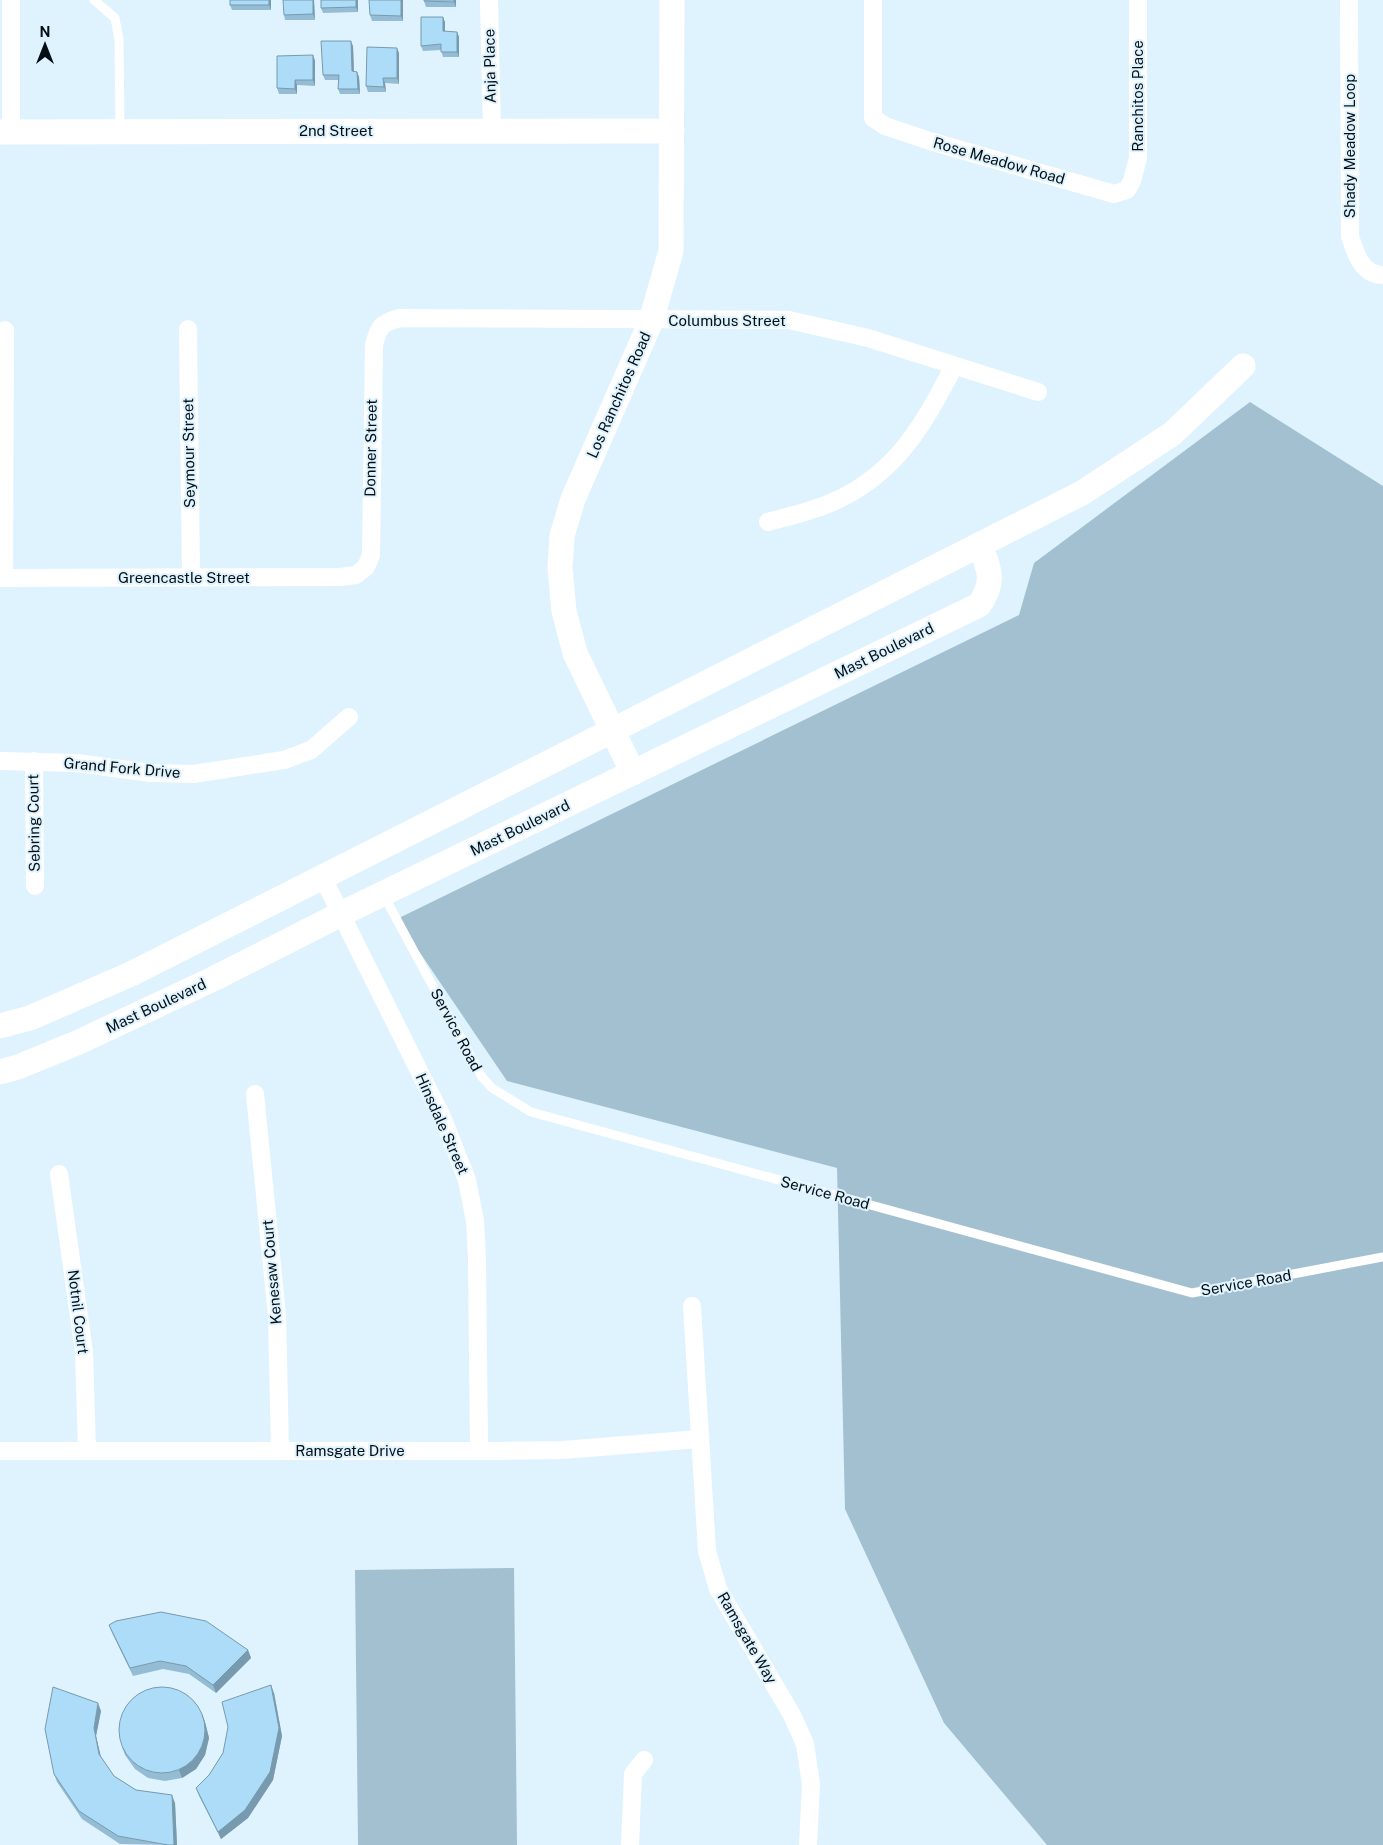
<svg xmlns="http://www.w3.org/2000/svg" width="1383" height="1845" font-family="'Public Sans',sans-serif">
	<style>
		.green { fill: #a3c0d1 }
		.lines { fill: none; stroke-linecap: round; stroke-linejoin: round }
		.lane { stroke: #fff; stroke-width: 9 }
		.street { stroke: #fff; stroke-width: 18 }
		.secondary { stroke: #fff; stroke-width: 25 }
		.wall { fill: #94bdd5 }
		.shaded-wall { fill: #789aae }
		.building { fill: #acdcf8; stroke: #789aae }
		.labels { text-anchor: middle; stroke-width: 4; stroke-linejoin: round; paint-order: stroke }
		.street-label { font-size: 15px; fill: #040f15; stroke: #dff3fe }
	</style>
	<rect width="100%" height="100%" fill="#dff3fe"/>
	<!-- green -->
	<g class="green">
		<polygon points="1250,402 1383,486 1383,1845 1047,1845 944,1723 845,1509 837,1168 507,1081 397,919 1019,615 1034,563"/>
		<polygon points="514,1568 517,1845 358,1845 355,1570"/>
	</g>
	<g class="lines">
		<!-- lane -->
		<g class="lane">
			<polyline points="94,0 115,18 119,40 120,130"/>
			<polyline points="384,896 482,1077 492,1088 531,1112 1192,1293 1383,1257"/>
		</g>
		<!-- street -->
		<g class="street">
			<polyline points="11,0 11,132"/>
			<polyline points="489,0 492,131"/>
			<polyline points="873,0 873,118 885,126 930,141 1114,194 1127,190 1132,181 1138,158 1138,0"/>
			<path d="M1349,0L1350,236C1355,253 1362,275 1383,275"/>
			<polyline points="188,329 191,578"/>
			<path d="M768,522C790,516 814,511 835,501C897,473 924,424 954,366"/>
			<path d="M0,578L340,577L356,575L366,567L371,555L374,345C379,326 381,323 400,318L789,320L868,338L1038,392"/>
			<polyline points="4,578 5,330"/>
			<polyline points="0,761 77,763 151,773 193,774 284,760 311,750 349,717"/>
			<polyline points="34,761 35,886"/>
			<polyline points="323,878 443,1119 467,1180 475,1221 477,1259 479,1451"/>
			<polyline points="255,1094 277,1316 280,1450"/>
			<polyline points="59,1174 84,1352 87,1451"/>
			<polyline points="692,1306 707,1551 718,1589 792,1715 805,1744 811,1784 808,1845"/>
			<polyline points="0,1451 496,1451 563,1450 699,1439"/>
			<polyline points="630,1845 633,1774 644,1760"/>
		</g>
		<!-- secondary -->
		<g class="secondary">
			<polyline points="0,132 672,131"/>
			<polyline points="633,773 575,653 564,611 560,568 562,536 573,499 651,321 671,251 672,0"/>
			<polyline points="0,1026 30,1018 131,974 1082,493 1172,434 1243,366"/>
			<path d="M0,1072L18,1067L79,1042L213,979L341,914L979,605C995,583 990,570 980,546"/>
		</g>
	</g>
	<!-- wall -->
	<g class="wall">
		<polygon points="271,0 271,10 232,10 230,5"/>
		<polygon points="314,0 315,20 285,20 284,15"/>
		<polygon points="358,0 358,12 323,13 321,8"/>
		<polygon points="403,0 403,21 372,21 370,15"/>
		<polygon points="456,0 456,7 426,7 424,1"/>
		<polygon points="445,22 445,32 457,32 459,37 459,57 443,57 441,50 423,51 421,46"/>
		<polygon points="353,46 354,71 357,72 359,77 360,94 340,94 338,89 339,80 325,80 323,75"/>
		<polygon points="399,53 399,84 385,83 386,92 368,92 366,86"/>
		<polygon points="313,55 315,61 315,86 297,85 297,94 279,94 277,88"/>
		<polygon points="109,1625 248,1650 251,1658 216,1693 189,1674 163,1669 133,1676 112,1633"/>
		<polygon points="274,1693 282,1736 273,1780 248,1818 221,1839 199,1796 196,1788 209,1775 223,1753"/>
		<polygon points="101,1711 96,1736 101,1757 114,1776 136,1790 175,1803 177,1845 120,1844 82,1819 57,1782 54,1774"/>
		<polygon points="202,1714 205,1722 209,1738 205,1755 196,1769 182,1778 165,1781 148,1778 135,1769 125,1755 122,1747"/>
	</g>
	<!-- shaded-wall -->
	<g class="shaded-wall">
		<polygon points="269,0 271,0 271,10 269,5"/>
		<polygon points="313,0 314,0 315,20 313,14"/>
		<polygon points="356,0 358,0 358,12 356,7"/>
		<polygon points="401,0 403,0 403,21 401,16"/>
		<polygon points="454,0 456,0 456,7 454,2"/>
		<polygon points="443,17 445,22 445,37 443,31"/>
		<polygon points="457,32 459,37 459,57 457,52"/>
		<polygon points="351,41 353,46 354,76 352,71"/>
		<polygon points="397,48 399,53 399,84 397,78"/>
		<polygon points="313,55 315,61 315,86 313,80"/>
		<polygon points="357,72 359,77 360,94 358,89"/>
		<polygon points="383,78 385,83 386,92 384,87"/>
		<polygon points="295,80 297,85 297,94 295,89"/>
		<polygon points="248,1650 251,1658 216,1693 213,1685"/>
		<polygon points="271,1685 274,1693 282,1736 273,1780 248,1818 221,1839 218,1832"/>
		<polygon points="98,1703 101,1711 96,1736 102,1762 99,1754 94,1728"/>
		<polygon points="202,1714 205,1722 209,1738 205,1755 196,1769 182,1778 179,1770"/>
		<polygon points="172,1795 175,1803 177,1845 174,1845"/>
	</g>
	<!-- building -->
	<g class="building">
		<rect x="230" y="0" width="39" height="5"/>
		<polygon points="283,0 313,0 313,14 284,15"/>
		<polygon points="321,0 356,0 356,7 321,8"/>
		<polygon points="369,0 401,0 401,16 370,15"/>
		<polygon points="424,0 454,0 454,2 424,1"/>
		<polygon points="421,17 443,17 443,31 457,32 457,52 441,52 441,44 421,46"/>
		<polygon points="321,41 351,41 352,71 357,72 358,89 338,89 339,75 323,75"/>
		<polygon points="367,47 397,48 397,78 383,78 384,87 366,86"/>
		<polygon points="313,55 313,80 295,80 295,89 277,88 277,56"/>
		<polygon points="161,1612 206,1621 248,1650 213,1685 186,1666 160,1661 130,1668 109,1625 116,1621"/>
		<polygon points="271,1685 279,1728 270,1772 245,1810 218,1832 196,1788 209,1775 223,1753 228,1727 222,1702"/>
		<polygon points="53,1687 98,1703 94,1728 99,1754 114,1776 136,1790 172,1795 174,1845 168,1845 118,1836 79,1811 54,1774 45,1729"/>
		<circle cx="162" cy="1730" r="43"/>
	</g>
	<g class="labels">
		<!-- street labels -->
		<g class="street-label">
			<text transform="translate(490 66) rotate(-91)" y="5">Anja Place</text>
			<text transform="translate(1138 96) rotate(-90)" y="5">Ranchitos Place</text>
			<text x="336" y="136">2nd Street</text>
			<text transform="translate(1350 146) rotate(-90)" y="5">Shady Meadow Loop</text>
			<text transform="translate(999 161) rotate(16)" y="5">Rose Meadow Road</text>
			<text x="727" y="326">Columbus Street</text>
			<text transform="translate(619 395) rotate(-66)" y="5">Los Ranchitos Road</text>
			<text transform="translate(371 448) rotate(-89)" y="5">Donner Street</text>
			<text transform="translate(189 453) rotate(-91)" y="5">Seymour Street</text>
			<text x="184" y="583">Greencastle Street</text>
			<text transform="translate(884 651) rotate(-26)" y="5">Mast Boulevard</text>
			<text transform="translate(122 768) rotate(5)" y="5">Grand Fork Drive</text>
			<text transform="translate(34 823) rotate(-91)" y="5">Sebring Court</text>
			<text transform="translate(520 828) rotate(-26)" y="5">Mast Boulevard</text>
			<text transform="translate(156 1006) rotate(-25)" y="5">Mast Boulevard</text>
			<text transform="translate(456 1030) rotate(62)" y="5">Service Road</text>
			<text transform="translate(442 1124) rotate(66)" y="5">Hinsdale Street</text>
			<text transform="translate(825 1193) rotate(15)" y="5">Service Road</text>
			<text transform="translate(272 1272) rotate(-95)" y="5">Kenesaw Court</text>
			<text transform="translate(1246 1283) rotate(-10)" y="5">Service Road</text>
			<text transform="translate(78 1312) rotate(83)" y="5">Notnil Court</text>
			<text x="350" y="1456">Ramsgate Drive</text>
			<text transform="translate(747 1638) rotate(60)" y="5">Ramsgate Way</text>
		</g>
	</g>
	<!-- north arrow -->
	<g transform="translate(45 45)" stroke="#dff3fe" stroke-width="4" paint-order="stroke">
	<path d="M0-4L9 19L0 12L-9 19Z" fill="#040f15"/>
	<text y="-8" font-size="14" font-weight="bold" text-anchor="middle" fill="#040f15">N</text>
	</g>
</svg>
